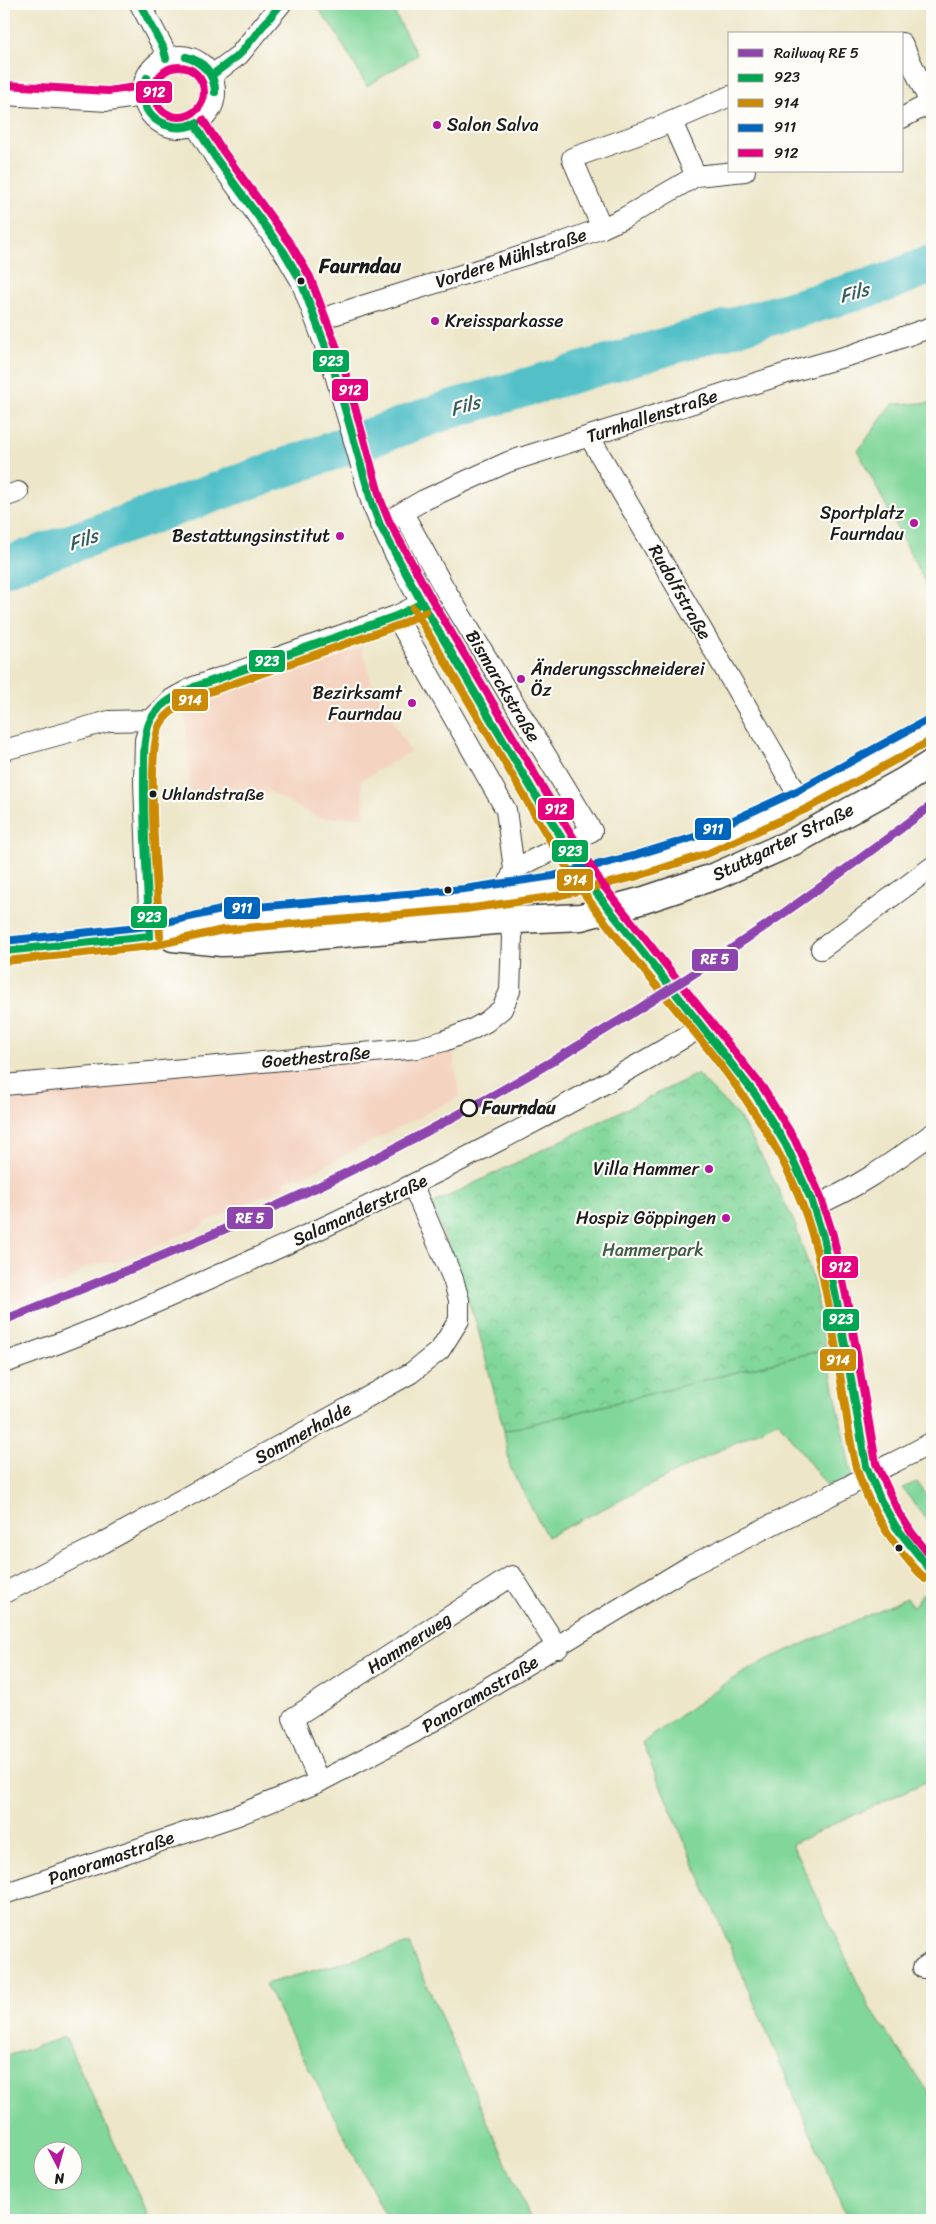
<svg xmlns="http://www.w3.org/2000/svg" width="936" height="2224" font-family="Sriracha,sans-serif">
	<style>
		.built { fill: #f4d3c0 }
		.grass { fill: #81d79a; stroke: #4e7a5b; fill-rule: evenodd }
		.park { fill: url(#park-crowns); stroke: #4e7a5b }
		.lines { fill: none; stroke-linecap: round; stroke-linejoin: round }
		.river { stroke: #52c0c8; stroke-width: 39 }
		.minor-casing { stroke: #3b3a36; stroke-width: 22 }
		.major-casing { stroke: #3b3a36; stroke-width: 29 }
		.minor { stroke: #fff; stroke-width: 20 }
		.major { stroke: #fff; stroke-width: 26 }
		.minor-bridge-casing { stroke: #3b3a36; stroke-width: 22; stroke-linecap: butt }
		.minor-bridge { stroke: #fff; stroke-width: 20 }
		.bus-1-casing { stroke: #fdfcf7; stroke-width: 11 }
		.bus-2-casing { stroke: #fdfcf7; stroke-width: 11 }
		.bus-3-casing { stroke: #fdfcf7; stroke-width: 11 }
		.bus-4-casing { stroke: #fdfcf7; stroke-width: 11 }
		.bus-1 { stroke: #00a651; stroke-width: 8 }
		.bus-2 { stroke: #cb8a06; stroke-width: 8 }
		.bus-3 { stroke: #0065bd; stroke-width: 8 }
		.bus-4 { stroke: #e5007d; stroke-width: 8 }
		.rail-1-casing { stroke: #fdfcf7; stroke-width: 12 }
		.rail-1 { stroke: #8e44ad; stroke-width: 9 }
		.poi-dot { fill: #b5179e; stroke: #fdfcf7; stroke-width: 2 }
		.bus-dot { fill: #1c1c1c; stroke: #fdfcf7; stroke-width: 2 }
		.stop-dot { fill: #fdfcf7; stroke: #1c1c1c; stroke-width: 2.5 }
		.labels { text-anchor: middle; stroke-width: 4.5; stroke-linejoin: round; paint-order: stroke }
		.bus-label { font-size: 17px; fill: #1c1c1c; stroke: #fdfcf7; text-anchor: start }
		.poi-label { font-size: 18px; fill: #1c1c1c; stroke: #fdfcf7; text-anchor: end }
		.street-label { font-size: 18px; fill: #1c1c1c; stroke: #fdfcf7 }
		.stop-label { font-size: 18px; font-weight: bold; fill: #1c1c1c; stroke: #fdfcf7; text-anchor: start }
		.park-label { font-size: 18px; fill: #3f5d48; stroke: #fdfcf7 }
		.water-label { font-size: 19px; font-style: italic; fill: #325e61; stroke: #fdfcf7 }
		.quarter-label { font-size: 20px; font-weight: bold; fill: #1c1c1c; stroke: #fdfcf7 }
		.line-badge { stroke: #fdfcf7; stroke-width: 2 }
		.badge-label { font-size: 14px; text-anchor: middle; font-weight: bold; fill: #fff }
	</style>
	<defs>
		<pattern id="park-crowns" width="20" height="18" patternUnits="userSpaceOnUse" patternTransform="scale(1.25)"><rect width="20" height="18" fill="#81d79a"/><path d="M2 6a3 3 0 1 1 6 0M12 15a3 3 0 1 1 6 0" fill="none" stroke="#6fb884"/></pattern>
	</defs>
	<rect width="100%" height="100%" fill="#fdfcf7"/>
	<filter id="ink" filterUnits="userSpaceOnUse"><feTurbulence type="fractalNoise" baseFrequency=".02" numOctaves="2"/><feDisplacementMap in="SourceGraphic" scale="10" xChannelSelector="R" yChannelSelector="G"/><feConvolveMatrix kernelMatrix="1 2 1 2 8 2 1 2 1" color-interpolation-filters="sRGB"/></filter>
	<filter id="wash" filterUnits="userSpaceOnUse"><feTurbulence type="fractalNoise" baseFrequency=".0096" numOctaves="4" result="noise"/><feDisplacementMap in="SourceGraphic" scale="20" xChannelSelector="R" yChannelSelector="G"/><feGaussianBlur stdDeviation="1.12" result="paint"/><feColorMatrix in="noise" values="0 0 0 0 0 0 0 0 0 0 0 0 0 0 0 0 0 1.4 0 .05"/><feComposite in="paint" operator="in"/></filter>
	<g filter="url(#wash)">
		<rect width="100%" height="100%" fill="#ede6c9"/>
		<!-- built -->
		<g class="built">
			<polygon points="362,647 372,684 410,752 361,780 365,817 319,818 270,792 190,798 185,707"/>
			<polygon points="452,1047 460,1096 300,1178 299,1175 283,1182 285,1186 208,1221 200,1227 116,1263 99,1263 83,1269 69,1281 4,1307 4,1091"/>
		</g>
		<!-- grass -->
		<g class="grass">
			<polygon points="314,4 390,4 417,55 367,86 333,28"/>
			<polygon points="932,403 932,596 858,451 892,404"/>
			<polygon points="826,1349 852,1477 827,1486 778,1421 547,1537 510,1467 504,1431"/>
			<polygon points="917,1482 932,1502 932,1526 902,1488"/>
			<polygon points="923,1593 932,1604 932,1734 930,1740 932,1779 792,1844 869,2007 932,2098 932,2220 848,2220 642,1743 724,1684 768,1659 907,1598 913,1607"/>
			<polygon points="409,1944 531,2220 388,2220 265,1984"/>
			<path d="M65,2037L150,2220H4V2057ZM42,2152H72V2182H42Z"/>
		</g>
		<!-- park -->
		<polygon class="park" points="697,1074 740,1118 768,1168 795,1224 815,1286 826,1349 504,1431 477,1325 432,1204"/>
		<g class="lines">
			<!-- river -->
			<polyline class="river" points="4,567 445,411 885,283 932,264"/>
		</g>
	</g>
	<g filter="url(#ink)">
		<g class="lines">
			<!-- minor casing -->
			<g class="minor-casing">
				<g id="minor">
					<polyline points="140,4 163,47 166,58"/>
					<polyline points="902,43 930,103"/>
					<circle cx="179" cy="92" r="36"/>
					<polyline points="212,75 239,55 281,4"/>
					<polyline points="4,95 108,101 143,96"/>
					<polyline points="902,118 932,102"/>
					<polyline points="672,122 696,176"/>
					<path d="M195,125L215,157L284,252L301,281L333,367L372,504C398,568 436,628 471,688"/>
					<polyline points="602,228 572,158 654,129 730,96"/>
					<polyline points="317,320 548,248 602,228 624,218 696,176 745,171"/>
					<polyline points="589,436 801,800"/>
					<polyline points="4,497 18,492"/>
					<polyline points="403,513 443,586 592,831 514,869"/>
					<polyline points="380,525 424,500 508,462 784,374 854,354 932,327"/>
					<polyline points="4,750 109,721 151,720 172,699 194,687 396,616 422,603"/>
					<polyline points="625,929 755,1094 774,1124 797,1166 814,1206 823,1236 840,1316 868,1473 901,1536 932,1572"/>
					<polyline points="150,936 144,783 145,740 151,720"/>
					<polyline points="821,949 932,867"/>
					<polyline points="4,1085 418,1048 444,1041 471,1030 486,1022 502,1009 510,991 512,937 505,893 514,869 506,810 396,616"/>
					<path d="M814,1206C858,1188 894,1161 932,1134"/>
					<path d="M4,1363C78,1338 149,1306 220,1274C385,1202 547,1120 702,1027"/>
					<polyline points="4,1593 103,1543 411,1373 440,1350 459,1320 459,1300 453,1279 413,1186"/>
					<polyline points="319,1782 293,1718 512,1576 558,1648"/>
					<path d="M4,1894L238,1815L319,1782L413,1733L690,1566L849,1486C876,1469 905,1459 932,1442"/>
					<polyline points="923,1968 932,1962"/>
				</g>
			</g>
			<!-- major casing -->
			<g class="major-casing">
				<g id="major">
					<polyline points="173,938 222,943 246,942 495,921 581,917 644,900 716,876 795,841 904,781 932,763"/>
					<polyline points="4,951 150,936 222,920 339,911 465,899 555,886 636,866 705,844 801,800 932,729"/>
				</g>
			</g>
			<!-- minor -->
			<use href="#minor" class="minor"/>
			<!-- major -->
			<use href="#major" class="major"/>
			<!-- minor-bridge casing -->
			<g class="minor-bridge-casing">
				<polyline id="minor-bridge" points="471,688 594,890 625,929"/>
			</g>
			<!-- minor-bridge -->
			<use href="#minor-bridge" class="minor-bridge"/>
			<!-- bus-1 casing -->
			<g class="bus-1-casing">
				<g id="bus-1">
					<polyline points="140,4 163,47 166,58"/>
					<path d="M186,57C203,61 215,73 215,92"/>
					<path d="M186,57C201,62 215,74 215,92"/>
					<polyline points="212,75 239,55 281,4"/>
					<path d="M147,78C146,83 144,89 144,94C144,121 174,133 196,123"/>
					<path d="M147,78C144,86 142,94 144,102C149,124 177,134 196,123"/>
					<polyline points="195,125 215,157 284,252 301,281 333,367 372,504 380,525 422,603 540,803 594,890 755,1094 786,1145 811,1199 823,1237 840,1316 866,1466 881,1501 896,1527 932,1572"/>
					<path d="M4,951L150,936C147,882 143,829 144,775C144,757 143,735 151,719C160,703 179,694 194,687L396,616L422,603"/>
				</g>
			</g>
			<!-- bus-2 casing -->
			<g class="bus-2-casing">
				<g id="bus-2">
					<path d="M413,608C448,666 482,724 516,782C538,820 560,860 586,896C661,1002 765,1093 807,1218C826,1276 834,1339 844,1399C848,1423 850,1447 857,1470C870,1511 895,1548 925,1579"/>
					<path d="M160,936C158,896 144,750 161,723C169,710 185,703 198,696L399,625L426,612"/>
					<polyline points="5,961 151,946 223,930 466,909 557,896 638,876 709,853 806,809 932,740"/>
				</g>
			</g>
			<!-- bus-3 casing -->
			<g class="bus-3-casing">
				<polyline id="bus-3" points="4,941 148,926 221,910 464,889 553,876 633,856 701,835 797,791 927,720"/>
			</g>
			<!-- bus-4 casing -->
			<g class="bus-4-casing">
				<g id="bus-4">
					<circle cx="179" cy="92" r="25"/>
					<polyline points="5,85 108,91 142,86"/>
					<polyline points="203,120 223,151 292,246 310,277 343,364 381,501 389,521 431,598 549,798 602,884 763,1088 795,1140 820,1195 833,1235 850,1314 876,1463 897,1509 912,1533 932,1558"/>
				</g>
			</g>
			<!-- bus-1 -->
			<use href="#bus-1" class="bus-1"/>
			<!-- bus-2 -->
			<use href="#bus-2" class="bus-2"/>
			<!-- bus-3 -->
			<use href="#bus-3" class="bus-3"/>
			<!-- bus-4 -->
			<use href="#bus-4" class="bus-4"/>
			<!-- rail-1 casing -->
			<g class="rail-1-casing">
				<path id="rail-1" d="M4,1320C115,1276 226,1231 334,1179C546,1075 745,948 932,805"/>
			</g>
			<!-- rail-1 -->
			<use href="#rail-1" class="rail-1"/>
		</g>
	</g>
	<!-- markers -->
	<g class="poi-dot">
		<circle cx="437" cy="125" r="5"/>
		<circle cx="435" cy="321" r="5"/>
		<circle cx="914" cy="523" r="5"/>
		<circle cx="340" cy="536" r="5"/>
		<circle cx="521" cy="679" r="5"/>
		<circle cx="412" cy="703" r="5"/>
		<circle cx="709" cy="1169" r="5"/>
		<circle cx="726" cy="1218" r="5"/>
	</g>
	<g class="bus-dot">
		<circle cx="301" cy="281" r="4.5"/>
		<circle cx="153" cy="794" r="4.5"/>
		<circle cx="448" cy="890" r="4.5"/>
		<circle cx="899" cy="1548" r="4.5"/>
	</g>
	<circle class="stop-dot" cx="469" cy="1108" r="8"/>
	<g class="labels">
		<!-- bus labels -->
		<g class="bus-label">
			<text x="162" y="800">Uhlandstraße</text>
		</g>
		<!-- poi labels -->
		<g class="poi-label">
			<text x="447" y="131" text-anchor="start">Salon Salva</text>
			<text x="445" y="327" text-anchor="start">Kreissparkasse</text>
			<text x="904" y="519">Sportplatz<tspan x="904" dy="21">Faurndau</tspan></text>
			<text x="330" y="542">Bestattungsinstitut</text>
			<text x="531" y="675" text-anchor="start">Änderungsschneiderei<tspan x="531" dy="21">Öz</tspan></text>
			<text x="402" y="699">Bezirksamt<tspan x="402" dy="21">Faurndau</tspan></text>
			<text x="699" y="1175">Villa Hammer</text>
			<text x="716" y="1224">Hospiz Göppingen</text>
		</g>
		<!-- street labels -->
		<g class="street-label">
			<text transform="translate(511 258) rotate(-18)" y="6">Vordere Mühlstraße</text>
			<text transform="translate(652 416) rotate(-18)" y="6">Turnhallenstraße</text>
			<text transform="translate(680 592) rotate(60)" y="6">Rudolfstraße</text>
			<text transform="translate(503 686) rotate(59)" y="6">Bismarckstraße</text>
			<text transform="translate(783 842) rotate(-26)" y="6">Stuttgarter Straße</text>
			<text transform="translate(316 1057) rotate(-5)" y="6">Goethestraße</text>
			<text transform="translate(360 1210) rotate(-25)" y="6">Salamanderstraße</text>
			<text transform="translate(303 1433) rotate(-29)" y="6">Sommerhalde</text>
			<text transform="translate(409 1643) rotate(-33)" y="6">Hammerweg</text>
			<text transform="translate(480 1694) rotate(-31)" y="6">Panoramastraße</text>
			<text transform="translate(111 1858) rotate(-19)" y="6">Panoramastraße</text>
		</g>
		<!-- stop labels -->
		<g class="stop-label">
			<text x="482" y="1114">Faurndau</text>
		</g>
		<!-- park labels -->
		<g class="park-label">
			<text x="653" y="1256">Hammerpark</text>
		</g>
		<!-- water labels -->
		<g class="water-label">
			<text transform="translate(854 292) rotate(-16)" y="7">Fils</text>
			<text transform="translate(465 405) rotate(-17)" y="7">Fils</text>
			<text transform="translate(83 539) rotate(-19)" y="7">Fils</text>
		</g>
		<!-- quarter labels -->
		<g class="quarter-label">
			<text x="360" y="273">Faurndau</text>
		</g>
	</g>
	<g class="line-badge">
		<rect x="135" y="80" width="38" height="24" rx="5" fill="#e5007d"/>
		<rect x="312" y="349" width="38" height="24" rx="5" fill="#00a651"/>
		<rect x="331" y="378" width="38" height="24" rx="5" fill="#e5007d"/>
		<rect x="248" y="649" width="38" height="24" rx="5" fill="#00a651"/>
		<rect x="171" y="688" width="38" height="24" rx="5" fill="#cb8a06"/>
		<rect x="537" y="797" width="38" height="24" rx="5" fill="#e5007d"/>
		<rect x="694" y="817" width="38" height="24" rx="5" fill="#0065bd"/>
		<rect x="551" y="839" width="38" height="24" rx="5" fill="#00a651"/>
		<rect x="556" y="868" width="38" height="24" rx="5" fill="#cb8a06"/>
		<rect x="223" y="896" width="38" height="24" rx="5" fill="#0065bd"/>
		<rect x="130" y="905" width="38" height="24" rx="5" fill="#00a651"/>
		<rect x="691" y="948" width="48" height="24" rx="5" fill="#8e44ad"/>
		<rect x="226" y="1206" width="48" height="24" rx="5" fill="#8e44ad"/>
		<rect x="821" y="1255" width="38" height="24" rx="5" fill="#e5007d"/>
		<rect x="822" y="1308" width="38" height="24" rx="5" fill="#00a651"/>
		<rect x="819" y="1348" width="38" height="24" rx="5" fill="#cb8a06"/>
	</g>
	<g class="badge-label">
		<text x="154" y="97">912</text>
		<text x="331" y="366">923</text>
		<text x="350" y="395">912</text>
		<text x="267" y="666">923</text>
		<text x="190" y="705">914</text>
		<text x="556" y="814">912</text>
		<text x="713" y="834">911</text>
		<text x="570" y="856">923</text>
		<text x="575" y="885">914</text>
		<text x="242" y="913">911</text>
		<text x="149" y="922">923</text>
		<text x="715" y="964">RE 5</text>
		<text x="250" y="1223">RE 5</text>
		<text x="840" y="1272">912</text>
		<text x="841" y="1324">923</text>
		<text x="838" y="1365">914</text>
	</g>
	<!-- margin -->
	<rect width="936" height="2224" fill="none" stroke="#fdfcf7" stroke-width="20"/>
	<!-- legend -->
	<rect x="728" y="32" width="175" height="140" fill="#fdfcf7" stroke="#a3a29f"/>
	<rect x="738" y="49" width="25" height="8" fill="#8e44ad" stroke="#a3a29f"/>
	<text x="774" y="58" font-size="15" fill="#1c1c1c">Railway RE 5</text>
	<rect x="738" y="74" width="25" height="8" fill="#00a651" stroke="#a3a29f"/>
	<text x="774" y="82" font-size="15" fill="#1c1c1c">923</text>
	<rect x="738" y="99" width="25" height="8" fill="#cb8a06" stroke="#a3a29f"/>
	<text x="774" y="108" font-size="15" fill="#1c1c1c">914</text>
	<rect x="738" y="124" width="25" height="8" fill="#0065bd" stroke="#a3a29f"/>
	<text x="774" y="132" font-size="15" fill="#1c1c1c">911</text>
	<rect x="738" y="149" width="25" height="8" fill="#e5007d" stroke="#a3a29f"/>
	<text x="774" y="158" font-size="15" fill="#1c1c1c">912</text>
	<!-- north arrow -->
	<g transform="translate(58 2166) rotate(174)"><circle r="24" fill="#fdfcf7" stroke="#a3a29f"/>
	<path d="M0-4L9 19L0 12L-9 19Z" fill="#b5179e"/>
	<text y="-8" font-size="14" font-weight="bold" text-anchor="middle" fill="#1c1c1c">N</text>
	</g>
</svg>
